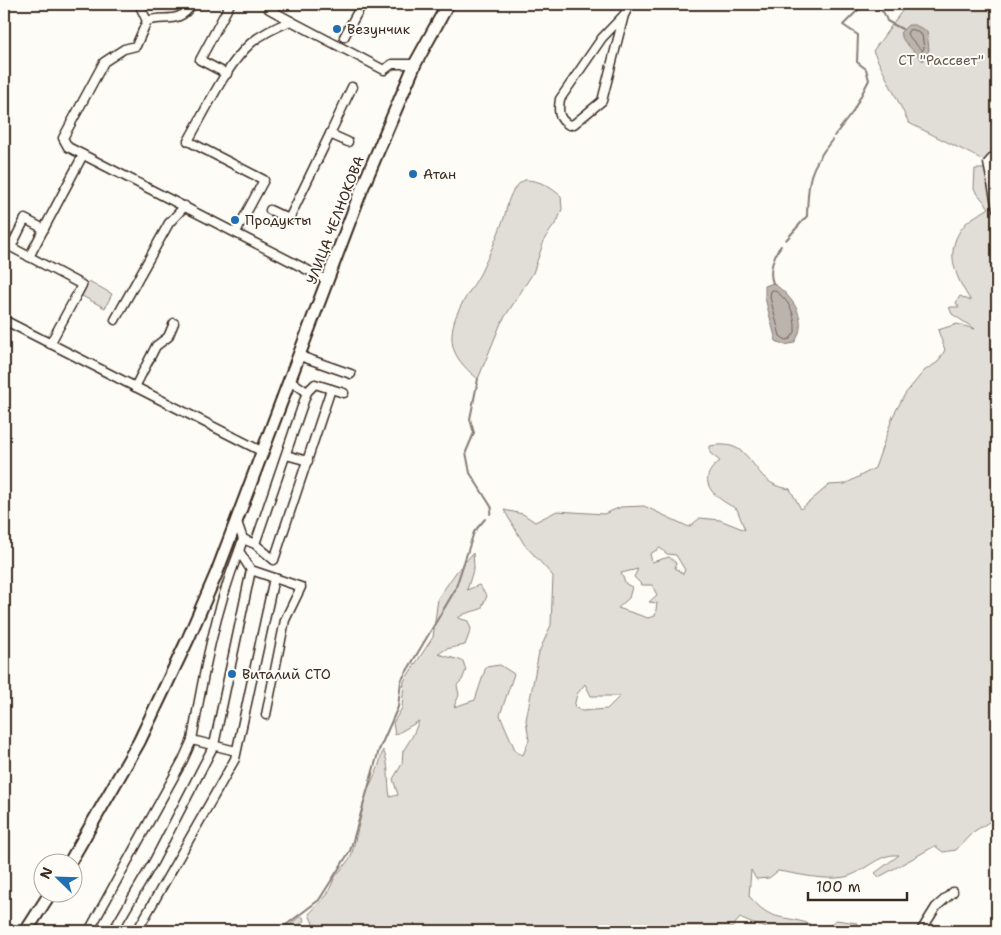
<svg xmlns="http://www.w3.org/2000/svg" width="1001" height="935" font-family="'Shantell Sans',sans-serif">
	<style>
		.green { fill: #e1ded7; stroke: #8e847a; fill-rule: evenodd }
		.water { fill: #bbb4ad; stroke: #887d74 }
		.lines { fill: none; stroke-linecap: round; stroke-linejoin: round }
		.shore { stroke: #6e6157; stroke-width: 1 }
		.stream { stroke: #887d74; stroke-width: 2 }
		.street-casing { stroke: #3b2a1e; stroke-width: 11 }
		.secondary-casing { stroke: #3b2a1e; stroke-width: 15 }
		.street { stroke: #fdfcf7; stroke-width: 8 }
		.secondary { stroke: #fdfcf7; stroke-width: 11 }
		.poi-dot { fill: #1f6fb2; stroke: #fdfcf7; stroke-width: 2 }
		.labels { text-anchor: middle; stroke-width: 4; stroke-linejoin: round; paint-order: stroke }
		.poi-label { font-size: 14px; fill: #3b2a1e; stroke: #fdfcf7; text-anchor: start }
		.park-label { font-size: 14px; fill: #64574c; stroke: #fdfcf7 }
		.street-label { font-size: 14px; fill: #3b2a1e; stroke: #fdfcf7 }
	</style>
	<rect width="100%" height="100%" fill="#fdfcf7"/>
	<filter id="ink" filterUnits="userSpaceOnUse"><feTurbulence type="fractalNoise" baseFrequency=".02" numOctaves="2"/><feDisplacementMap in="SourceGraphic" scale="10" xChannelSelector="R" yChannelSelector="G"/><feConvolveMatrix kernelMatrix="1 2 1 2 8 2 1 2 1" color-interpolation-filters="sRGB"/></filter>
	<g filter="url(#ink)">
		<!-- green -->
		<g class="green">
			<path d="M907,4H997V817L973,832L956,850L943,852L935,846L879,877L875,873L899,855C878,853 864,873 845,877C824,881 799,874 778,871L769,878L756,879L751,870L749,896C772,923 780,914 810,924C788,935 762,929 740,918L729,931H316L309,914L327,895L335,877L351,857L367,791L378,768L383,750C390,763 387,781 390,797L398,795L393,779L402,764L403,751L412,737L419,721L395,735L393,723L402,708L404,681L433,637L438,598L457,571L473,553L474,567L467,590L479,585L487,596L481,609L464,614L458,618L468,621L471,629L465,645L446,649L438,654L463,661L466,670L462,680L457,685L459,695L454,707L475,700L486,667L500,665L514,674L500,715L516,752L523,755L529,740L526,720L539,652L551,625L553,576L524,544L504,510L523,514L535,522L557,511L604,514L621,507L644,506L689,527L700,518L720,520L745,530L737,509C715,498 693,481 720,461L710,453V446C751,438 749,472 775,485C779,487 785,488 790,489L801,509L829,485L845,484L875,468L893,416L905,394L924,371L938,362L945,350L938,330L957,324L975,329L952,314L949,307H959L956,303L960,296L971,301C955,276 942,250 966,223C972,217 982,213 989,208L974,189L975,169H985V161L909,123L873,51ZM660,548L667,554L676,555L685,570L683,574L675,568L676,563L669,557L652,562L650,554ZM638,569L634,577L642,585H652L657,595L649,602L657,603L655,616L648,618L618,608L629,598L632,587L626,584L621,573ZM585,684L591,696H620L607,709L582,711L574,707L577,694Z"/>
			<path d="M525,180C540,180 550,187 561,196L562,209L558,220L545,238L533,273L501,323L478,379C466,369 452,356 452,339C451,314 468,296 480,274C489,256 497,237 504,218C508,203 510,187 525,180Z"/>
			<polygon points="89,281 112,294 105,308 82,296"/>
			<polygon points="299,917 303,917 304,921 292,931 283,931"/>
			<polygon points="836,920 857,923 852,931 822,931"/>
		</g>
		<!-- water -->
		<g class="water">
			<polygon points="908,25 915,25 927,31 929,50 923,61 904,41 900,33"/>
			<path d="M773,283C793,297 810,320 794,343L785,345L776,341L765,298V286Z"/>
		</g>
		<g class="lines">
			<!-- shore -->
			<g class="shore">
				<polygon points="914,30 922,35 924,48 922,51 907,34 909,30"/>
				<path d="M774,290C789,300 796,314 795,332L790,339L786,340L780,336L770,297L771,291Z"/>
			</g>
			<!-- stream -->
			<g class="stream">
				<polyline points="873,4 884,13 887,21 902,29"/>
				<polyline points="834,136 852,113 869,80 866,69 857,62 858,35 843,25 860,8 859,4"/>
				<path d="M786,240L807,216C808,179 809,169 832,140"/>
				<path d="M773,283C768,272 774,254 781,246"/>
				<polyline points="478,379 470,419 474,433 466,452 470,473 492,508 490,514"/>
				<polyline points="282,931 286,925 319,900 350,851 379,750 398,707 401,681 455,590 474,532 485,519"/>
			</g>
			<!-- street casing -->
			<g class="street-casing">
				<g id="street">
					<polyline points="139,4 147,21 136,46 124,49 104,62 63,138 68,147 327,280"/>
					<polyline points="270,4 269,9 291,21"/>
					<path d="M624,15L602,38L560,99C558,111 558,119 569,125L574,124L602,101L624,15L630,4"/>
					<path d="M147,21C165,15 179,25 192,4"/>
					<polyline points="344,37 362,4"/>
					<polyline points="227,74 200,60 230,4"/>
					<polyline points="330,134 352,87"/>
					<polyline points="997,153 988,163 997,209"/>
					<polyline points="270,210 289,219 330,134 348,142"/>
					<polyline points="44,229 25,219 11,247 82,285 50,344"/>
					<path d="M236,232L264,180L188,141C205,112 226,65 251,43C263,33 276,27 291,21L384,70L392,64H415"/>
					<polyline points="29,257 83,155"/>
					<polyline points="4,320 263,452"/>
					<polyline points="115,320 169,223 185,206"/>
					<polyline points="300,356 351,374"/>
					<polyline points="291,381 307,392"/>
					<polyline points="135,387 156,346 168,337 174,323"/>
					<polyline points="331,389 344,393"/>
					<polyline points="286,455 308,461"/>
					<polyline points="236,519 243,539 239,551 251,570 301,587 285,620 266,715"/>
					<polyline points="243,539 255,544 274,560 331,389 315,384 307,392 255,544"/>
					<path d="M236,751L192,740C203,676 215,611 239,551"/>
					<polyline points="89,931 183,760 192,740"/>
					<polyline points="113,931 154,861 214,745 251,570"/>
					<polyline points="137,931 235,759 274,578"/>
					<polyline points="921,931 936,907 953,892"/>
				</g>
			</g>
			<!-- secondary casing -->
			<g class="secondary-casing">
				<g id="secondary">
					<polyline points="70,862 139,742 188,639 217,572 361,191 415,64 448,4"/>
					<polyline points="26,931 51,892"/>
				</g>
			</g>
			<!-- street -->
			<use href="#street" class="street"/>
			<!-- secondary -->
			<use href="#secondary" class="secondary"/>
		</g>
	</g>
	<!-- markers -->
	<g class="poi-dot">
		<circle cx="337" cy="29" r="5"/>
		<circle cx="413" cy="174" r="5"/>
		<circle cx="235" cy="220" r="5"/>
		<circle cx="232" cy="674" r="5"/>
	</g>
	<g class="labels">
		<!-- poi labels -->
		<g class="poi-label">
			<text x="347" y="34">Везунчик</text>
			<text x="423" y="179">Атан</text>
			<text x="245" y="225">Продукты</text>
			<text x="242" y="679">Виталий СТО</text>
		</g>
		<!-- park labels -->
		<g class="park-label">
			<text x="941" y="65">СТ "Рассвет"</text>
		</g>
		<!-- street labels -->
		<g class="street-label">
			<text transform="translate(335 220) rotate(-69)" y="5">УЛИЦА ЧЕЛНОКОВА</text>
		</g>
	</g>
	<!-- margin -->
	<rect width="1001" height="935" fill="none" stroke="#fdfcf7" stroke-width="20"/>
	<rect x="10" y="10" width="981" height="915" fill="none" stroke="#3b2a1e" stroke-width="2" filter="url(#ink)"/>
	<!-- north arrow -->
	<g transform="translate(58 878) rotate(293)"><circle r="24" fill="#fdfcf7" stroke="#afa8a0"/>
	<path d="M0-4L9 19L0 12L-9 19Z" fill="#1f6fb2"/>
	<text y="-8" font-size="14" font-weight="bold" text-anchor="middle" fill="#3b2a1e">N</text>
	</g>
	<!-- scale -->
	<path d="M808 892v8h99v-8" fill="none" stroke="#3b2a1e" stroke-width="2.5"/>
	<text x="816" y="892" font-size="15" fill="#3b2a1e" stroke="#fdfcf7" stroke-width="4" paint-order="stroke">100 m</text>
</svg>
